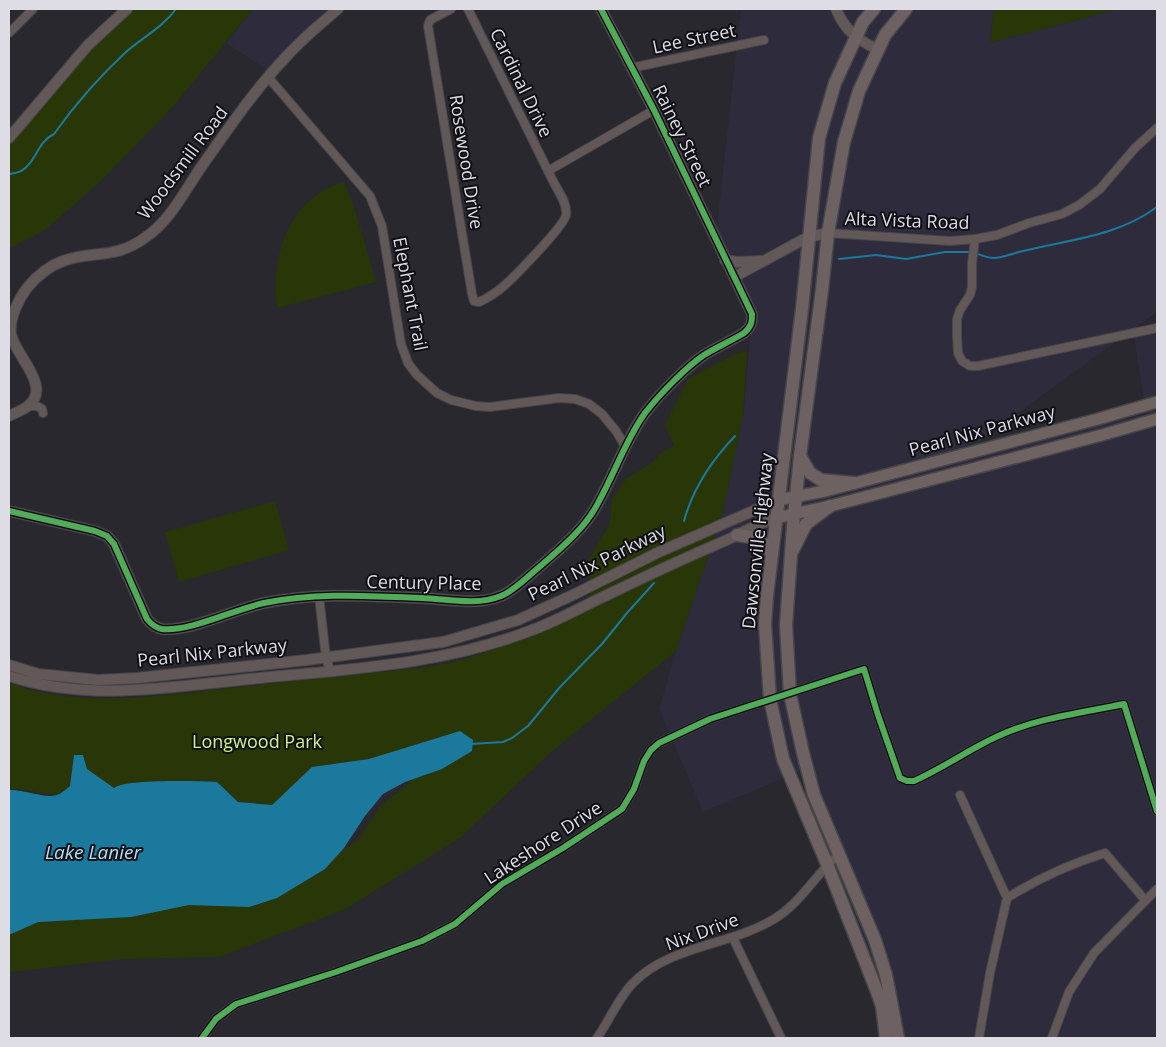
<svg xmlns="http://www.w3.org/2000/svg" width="1166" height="1047" font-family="'Open Sans',sans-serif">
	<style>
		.built { fill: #2d2b3c }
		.green { fill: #293708 }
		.water { fill: #1c799e }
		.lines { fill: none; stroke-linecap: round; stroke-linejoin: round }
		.stream { stroke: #1c799e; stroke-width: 2 }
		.minor-casing { stroke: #46464a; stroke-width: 10 }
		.tertiary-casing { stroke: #46464a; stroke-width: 12 }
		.secondary-casing { stroke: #46464a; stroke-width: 14 }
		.primary-casing { stroke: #46464a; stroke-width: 15 }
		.minor { stroke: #625858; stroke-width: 8 }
		.tertiary { stroke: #625858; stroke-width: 10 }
		.secondary { stroke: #6f6362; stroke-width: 11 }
		.primary { stroke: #6e6161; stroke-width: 12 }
		.cycleway-casing { stroke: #0f0f14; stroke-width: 9 }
		.cycleway { stroke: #51ab58; stroke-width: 6 }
		.labels { text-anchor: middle; stroke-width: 4; stroke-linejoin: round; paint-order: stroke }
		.street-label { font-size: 18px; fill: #dedde5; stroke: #0f0f14 }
		.park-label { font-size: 18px; fill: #cff48c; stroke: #0f0f14 }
		.water-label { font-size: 19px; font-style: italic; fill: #b3def5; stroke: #0f0f14 }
	</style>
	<rect width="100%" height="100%" fill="#28282e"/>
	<!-- built -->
	<g class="built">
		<polygon points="253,9 331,9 308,29 277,76 226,43"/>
		<polygon points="741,9 994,9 990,43 1119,9 1157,9 1157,312 949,463 1146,414 1134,336 1157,328 1157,1038 897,1038 895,1021 801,771 703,812 659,709 676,651 723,512 743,417 752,317 716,234"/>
	</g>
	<!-- green -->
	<g class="green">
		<polygon points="121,9 253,9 170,110 102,180 45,230 9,249 9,137"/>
		<polygon points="994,9 1119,9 990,43"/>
		<path d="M344,182L355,210L376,282L277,308C270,255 289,198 344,182Z"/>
		<path d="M747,351L743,417L723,512L676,651L551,752L460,838L344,910L219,957L123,959L9,972V926L296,881L359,839L381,805L409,784L422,754L313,767L272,805L238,802L217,782C199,781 126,779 114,788L87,769L83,755H74L70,786L56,795L17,789L9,790V683C81,709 157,696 231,688C297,681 362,674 428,667L462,660L537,635L590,609L589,560L610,523L612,499L627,478L652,463L661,453L674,446L665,425L688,379L735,354Z"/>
		<polygon points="275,501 289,550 179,582 165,532"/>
	</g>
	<!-- water -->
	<path class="water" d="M460,731L473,740L472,751L442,769L405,782L383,794L365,816L344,848L325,869L277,898L249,907L189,905L131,917L38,922L9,935V790C24,789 44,799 57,795C62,793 66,789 70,786L74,755H83L87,769L114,788C125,779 199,781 217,782L238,802L272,805L312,767L369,759Z"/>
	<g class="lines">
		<!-- stream -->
		<g class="stream">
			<path d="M9,174C12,173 18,173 21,171C36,163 37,142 54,134C74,106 101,75 126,52C143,37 163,27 176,9"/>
			<path d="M975,253C981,255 987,258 993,258C1004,258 1013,253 1023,251C1071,239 1116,237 1157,207"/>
			<polyline points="839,259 876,255 906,259 945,252 970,252"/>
			<path d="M684,521C693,488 712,460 735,436"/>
			<polyline points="471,744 503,742 512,738 528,726 560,687 602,644 627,613 654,583"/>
		</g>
		<!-- minor casing -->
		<g class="minor-casing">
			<g id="minor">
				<path d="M451,9L430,20L428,26L472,294L474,301L479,302C488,298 497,292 505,285C515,276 565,225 566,215C568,205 559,192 554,183L468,9"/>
				<polyline points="9,33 33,9"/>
				<polyline points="631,68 764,40"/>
				<polyline points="268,77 370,196 382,226 401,344 408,363 417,375 437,393 451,400 476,406 490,407 559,398 575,399 589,404 602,414 616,431 625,446"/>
				<polyline points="548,171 654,110"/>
				<polyline points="828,233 950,241 975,239 997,235 1029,223 1062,214 1079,205 1100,189 1135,148 1157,128"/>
				<polyline points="975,239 972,263 972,287 970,295 960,310 957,319 957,336 958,353 962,361 970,366 978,366 1157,328"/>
				<polyline points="29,406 37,406 42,409 43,413"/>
				<polyline points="319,596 326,658 330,670"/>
				<polyline points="960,795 1007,898 990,973 979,1038"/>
				<path d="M1007,898C1037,879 1070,864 1105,853L1145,900"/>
				<polyline points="733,938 781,1038"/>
				<path d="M202,1038L216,1019L236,1004L336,972L422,941L455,924L502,884L563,848L622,809L634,789L644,761L651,750L659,743L710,719L864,669L878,715L900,778L907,781H914C943,768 968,750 996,737C1036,718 1081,713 1124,704L1157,811"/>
				<path d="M597,1038C609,1021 618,999 632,984C669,945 730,946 774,919C801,903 815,875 838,855"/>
				<polyline points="1052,1038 1069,992 1094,953 1157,889"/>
			</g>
		</g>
		<!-- tertiary casing -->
		<g class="tertiary-casing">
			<g id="tertiary">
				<path d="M836,9C845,31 857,39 878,50"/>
				<polyline points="9,138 88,45 127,9"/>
				<polyline points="725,260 737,262 761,261"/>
				<polyline points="734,277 808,237 828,233"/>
				<path d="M9,416C15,413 24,410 29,405C52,386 14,354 11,334C9,319 18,300 27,288C36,277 49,266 63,261C94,250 115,260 146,237C172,219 186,188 204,163C228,129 256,88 285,58C301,40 320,24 338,9"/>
				<path d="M9,511L95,531L107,536L114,544L147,619C151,624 156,628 162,629C190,632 235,609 264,603C316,592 370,596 422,598C448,599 476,606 501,596C514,591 526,578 537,569C559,550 585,529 598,503C615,473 625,441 645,413C659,395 686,367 704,355C717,347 731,341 744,333C751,327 752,323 752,314L654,110L601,9"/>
				<polyline points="9,665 38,674 98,680 137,678 307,660 443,642 518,620 575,594 659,552 778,500"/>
				<path d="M9,676C91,703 176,686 260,678C352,669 445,664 532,630C557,621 581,607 605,596C646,576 687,557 729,539C745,531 759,523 776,518"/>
			</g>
		</g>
		<!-- secondary casing -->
		<g class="secondary-casing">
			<g id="secondary">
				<polyline points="778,500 825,491 1098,419 1157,402"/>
				<polyline points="776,518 830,506 1102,435 1157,419"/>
			</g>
		</g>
		<!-- primary casing -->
		<g class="primary-casing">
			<g id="primary">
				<polyline points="874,9 863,22 835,83 819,138 802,309 767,596 765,624 770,699 783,759 827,864 876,989 882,1006 886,1038"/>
				<polyline points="800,456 810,473 821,480 854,483"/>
				<path d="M737,535C756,538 761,536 772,554"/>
				<polyline points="793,550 806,524 830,506"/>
				<polyline points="898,1038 886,975 875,940 814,795 803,753 790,694 786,625 793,526 800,456 822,290 828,233 844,142 859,91 885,35 906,9"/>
			</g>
		</g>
		<!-- minor -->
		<use href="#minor" class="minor"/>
		<!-- tertiary -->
		<use href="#tertiary" class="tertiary"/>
		<!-- secondary -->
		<use href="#secondary" class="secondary"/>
		<!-- primary -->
		<use href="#primary" class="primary"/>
		<!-- cycleway casing -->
		<g class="cycleway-casing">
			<g id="cycleway">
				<path d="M9,511L95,531L107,536L114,544L147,619C151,624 156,628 162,629C190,632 235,609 264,603C316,592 370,596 422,598C448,599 476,606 501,596C514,591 526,578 537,569C559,550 585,529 598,503C615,473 625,441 645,413C659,395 686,367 704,355C717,347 731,341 744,333C751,327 752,323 752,314L654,110L601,9"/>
				<path d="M202,1038L216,1019L236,1004L336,972L422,941L455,924L502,884L563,848L622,809L634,789L644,761L651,750L659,743L710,719L864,669L878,715L900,778L907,781H914C943,768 968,750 996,737C1036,718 1081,713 1124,704L1157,811"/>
			</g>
		</g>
		<!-- cycleway -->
		<use href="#cycleway" class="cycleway"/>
	</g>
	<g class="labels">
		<!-- street labels -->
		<g class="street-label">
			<text transform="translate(694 39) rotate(-12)" y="6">Lee Street</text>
			<text transform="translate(521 83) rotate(64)" y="6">Cardinal Drive</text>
			<text transform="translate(682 136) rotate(64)" y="6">Rainey Street</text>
			<text transform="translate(466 162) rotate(81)" y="6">Rosewood Drive</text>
			<text transform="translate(183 163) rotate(-53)" y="6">Woodsmill Road</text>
			<text transform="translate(907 221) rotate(2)" y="6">Alta Vista Road</text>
			<text transform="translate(410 294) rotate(79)" y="6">Elephant Trail</text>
			<text transform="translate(982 431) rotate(-15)" y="6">Pearl Nix Parkway</text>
			<text transform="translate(758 541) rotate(-84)" y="6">Dawsonville Highway</text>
			<text transform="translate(597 563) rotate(-26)" y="6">Pearl Nix Parkway</text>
			<text transform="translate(424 583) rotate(1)" y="6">Century Place</text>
			<text transform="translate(212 653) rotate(-6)" y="6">Pearl Nix Parkway</text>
			<text transform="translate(543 843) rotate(-33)" y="6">Lakeshore Drive</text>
			<text transform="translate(702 932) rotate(-20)" y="6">Nix Drive</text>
		</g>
		<!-- park labels -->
		<g class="park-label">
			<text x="257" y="748">Longwood Park</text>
		</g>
		<!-- water labels -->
		<g class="water-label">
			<text x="93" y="859">Lake Lanier</text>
		</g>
	</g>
	<!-- border -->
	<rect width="1166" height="1047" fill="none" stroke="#dedde5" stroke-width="20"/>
</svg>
